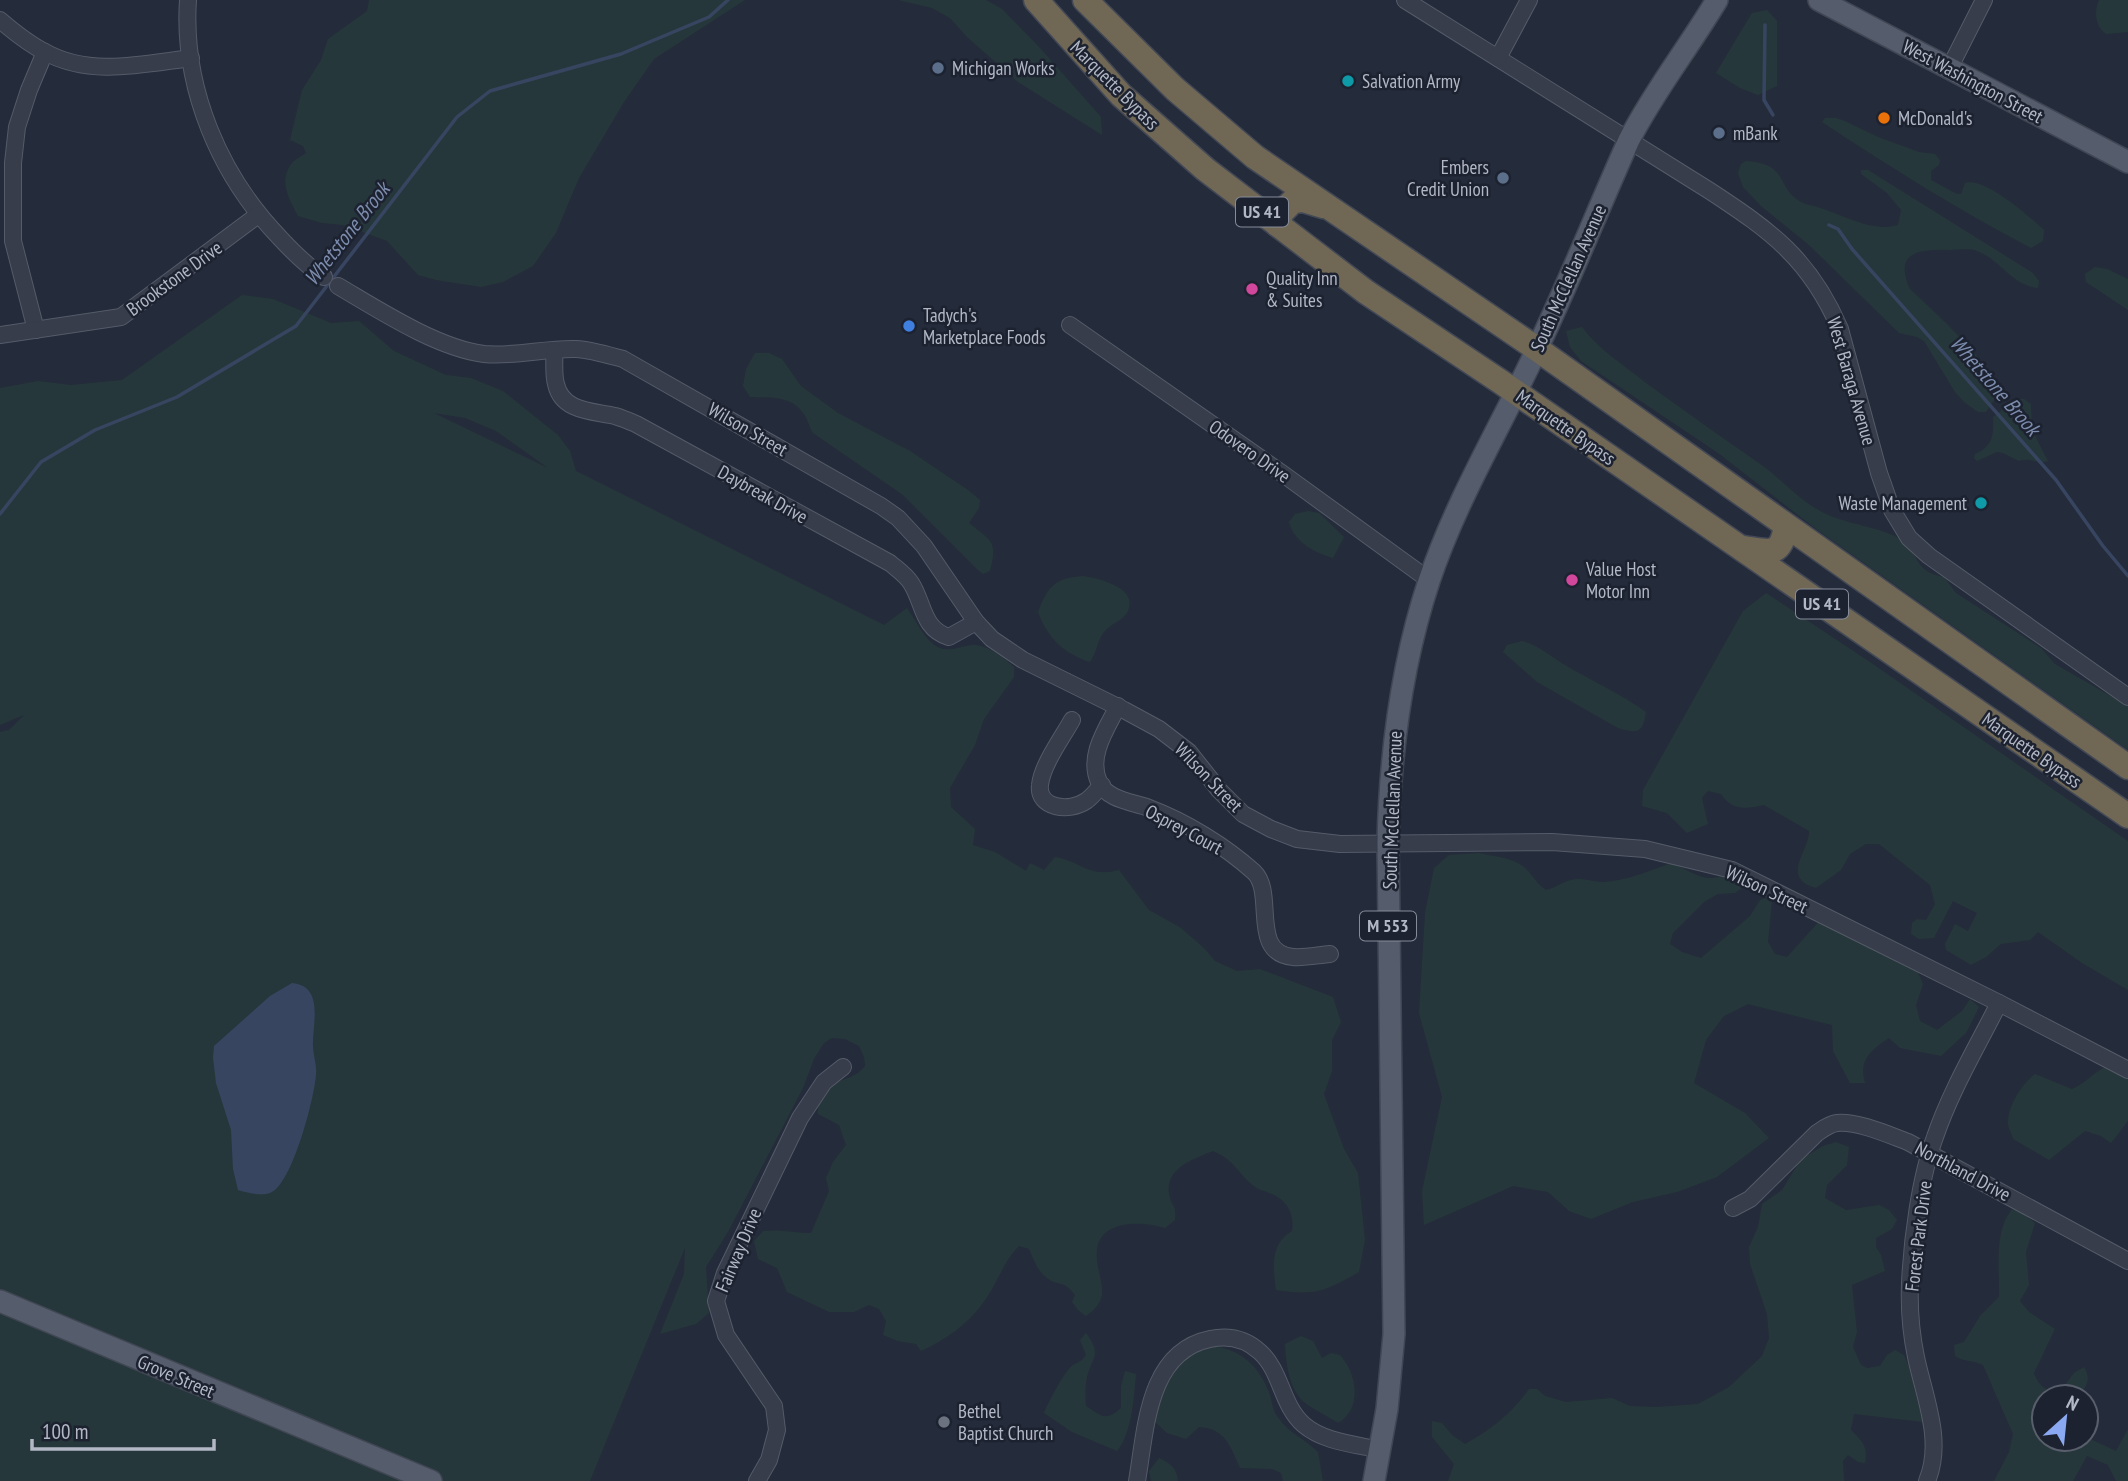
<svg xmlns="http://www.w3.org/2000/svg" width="2128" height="1481" font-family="'PT Sans Narrow',sans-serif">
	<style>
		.green { fill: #26373b; fill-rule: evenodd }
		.water { fill: #384561 }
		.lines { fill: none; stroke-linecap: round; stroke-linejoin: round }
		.stream { stroke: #384561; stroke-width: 3.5 }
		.minor-casing { stroke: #555b69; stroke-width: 18 }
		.major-casing { stroke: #404654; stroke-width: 24 }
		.highway-casing { stroke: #434856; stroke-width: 27 }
		.minor { stroke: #373d4b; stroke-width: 16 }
		.major { stroke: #555c6b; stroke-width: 21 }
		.highway { stroke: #706855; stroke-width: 24 }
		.service-dot { fill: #5c6f8a; stroke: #1d2230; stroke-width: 2.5 }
		.culture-dot { fill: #0f9aa8; stroke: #1d2230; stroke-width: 2.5 }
		.food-dot { fill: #e8710a; stroke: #1d2230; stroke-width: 2.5 }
		.hotel-dot { fill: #d1479c; stroke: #1d2230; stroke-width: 2.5 }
		.shop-dot { fill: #3f7fe0; stroke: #1d2230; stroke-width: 2.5 }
		.worship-dot { fill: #6b7280; stroke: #1d2230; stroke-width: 2.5 }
		.labels { text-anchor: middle; stroke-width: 5; stroke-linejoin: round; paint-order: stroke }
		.shield { fill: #1d2230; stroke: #868b99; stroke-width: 2 }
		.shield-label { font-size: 18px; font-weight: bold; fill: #b3b8c6 }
		.poi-label { font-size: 19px; fill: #b3b8c6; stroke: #1d2230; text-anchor: start }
		.street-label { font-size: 19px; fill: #b3b8c6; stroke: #1d2230 }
		.water-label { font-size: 21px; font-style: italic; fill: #7c8cad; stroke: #1d2230 }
	</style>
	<rect width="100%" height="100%" fill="#242b3a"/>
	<!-- green -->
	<g class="green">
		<path d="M369,0H745L654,59L624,102L579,178L556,233L533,266L503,282L481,287L436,280L418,275L387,241L343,225L322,223L298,216C289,199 278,181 292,163C296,158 301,157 306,153L303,146L290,140L302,90L321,60L328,39L367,11Z"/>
		<polygon points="898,0 986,0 1002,9 1041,49 1101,117 1102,135 1018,82 967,37 950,18 932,8"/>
		<path d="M2099,0H2128V32L2106,34C2095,26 2094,12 2099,0Z"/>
		<polygon points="1767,10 1777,21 1777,86 1758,95 1740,88 1716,73 1752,13"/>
		<path d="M1825,118H1836L1845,121L1878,137L1919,152L1935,154L1940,160L1939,165L1931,171V180L1957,194H1961L1965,183C1984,176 2030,217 2044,230L2043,241L2031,248C1960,211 1892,168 1825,124L1822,122Z"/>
		<path d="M1746,161C1792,164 1773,189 1805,204C1835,209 1868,234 1898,225L1901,210L1887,193L1861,174V170H1868L2033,273L2039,281L2038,288C2011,285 2001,260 1977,251C1970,248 1958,250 1950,250C1919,249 1893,252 1910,289C1929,307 1993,364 1996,387C1998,397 1992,404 1986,412H1978L1964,402L1955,392L1924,341L1917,337L1899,333L1809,245L1761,206L1743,187L1738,173L1741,164Z"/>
		<polygon points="2095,267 2107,269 2128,279 2128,310 2086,282 2085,274"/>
		<path d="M242,295L273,299L331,323L359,321L394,351L446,375L471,378L503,391L558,435L570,451L576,471L884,625L907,608C915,619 923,636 933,644C948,656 961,644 976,645C991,647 1004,658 1014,667V677L984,719L975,745L950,788L951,807L975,829L973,845L995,852L1026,871L1030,863L1044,870L1055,857C1082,862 1089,878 1119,870L1149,910L1181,928L1204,948L1215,961L1237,971L1260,969L1333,997L1341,1022L1332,1040V1071L1324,1094L1344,1149L1358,1173L1365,1240L1359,1272C1326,1291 1315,1296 1276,1290C1273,1267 1270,1244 1292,1231C1295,1213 1286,1199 1269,1193C1264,1190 1258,1190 1254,1186C1237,1173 1236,1161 1213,1151C1193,1159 1165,1168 1169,1194C1171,1207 1177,1204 1175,1220L1165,1228C1143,1221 1100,1219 1097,1250C1095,1265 1103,1280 1102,1294C1101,1304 1094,1310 1086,1316L1078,1310L1072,1302L1075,1295C1063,1279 1059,1287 1047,1278C1038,1272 1033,1258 1029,1249L1019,1246C1002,1263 997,1285 983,1303C967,1325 945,1340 921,1351L916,1344L898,1341L883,1335L886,1321L879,1309L869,1305L854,1312H829L787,1292L777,1268L758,1259L754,1241L763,1231C781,1229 793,1233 811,1233L829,1191L826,1178L833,1162L846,1145L839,1125L818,1114C818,1072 847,1089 865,1066L864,1057L859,1046L845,1039L832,1038L824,1043L814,1059L803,1088L728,1232L706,1267L709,1313L696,1324L660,1334L684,1274L685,1248L590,1481H0V732L9,730L24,715L0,725V388L38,381L71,385L122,380ZM434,413L465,418L496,431L548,468Z"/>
		<path d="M1582,327C1598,349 1625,366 1646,383C1685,411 1724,439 1763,466C1783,481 1800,501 1822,512C1847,525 1882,527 1902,540C1921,552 1911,571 1944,577L1956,593L2041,648L2055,664L2128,706V750L1816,529L1718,453L1581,361L1570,347L1566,331Z"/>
		<path d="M755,353H769L782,359L801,386L838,413L910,451L968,490L980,500L979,508L969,523C991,541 998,540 990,571L983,574L978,570L903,495L813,433C809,427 808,419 803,413C791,395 768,398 750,397L743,386L746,369Z"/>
		<path d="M2016,399H2024L2031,404L2032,430L2048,461C2038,465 2030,457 2019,461L2003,453L1997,452L1977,461L1974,458L1975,454C1993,446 1994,435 1993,417Z"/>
		<path d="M1308,511L1319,513L1344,537L1333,558C1315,553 1294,542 1289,522L1295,514Z"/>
		<path d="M1083,576C1098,578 1139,588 1128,611C1123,621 1111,623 1104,632C1097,641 1097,652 1090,662C1064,654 1047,637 1038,612C1048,586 1055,578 1083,576Z"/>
		<path d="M1766,593L1870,662L2128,841V990L2082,963L2038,932L2030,940L2001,944L1986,957L1971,965L1946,950L1945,944L1955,924L1968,931L1977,913L1953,901L1934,938L1919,939L1911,934L1912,923L1917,919L1926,920L1935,904L1930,885L1879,844H1866L1850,854L1841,870L1816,888C1779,878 1810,850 1809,831L1764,805C1746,809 1732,811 1721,794L1708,791L1702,798L1708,824L1687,833L1667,813L1642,806L1643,790L1743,611Z"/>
		<path d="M1522,641C1538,645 1550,656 1565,665C1592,681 1621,694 1646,712C1643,733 1638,734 1618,728L1537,682L1503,652L1507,645Z"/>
		<path d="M1479,853C1495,857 1515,857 1527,870C1534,877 1537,884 1546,890C1555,888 1562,882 1571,880C1582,877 1592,882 1603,882C1627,881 1651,870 1672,863C1682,867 1698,878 1709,878C1727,878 1726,868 1744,886L1735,893L1718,894L1704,902L1673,933L1670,944L1682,952L1701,958L1750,916L1760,900L1767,897L1772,901L1768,942L1775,954L1787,957L1824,916L1916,968L1923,984L1916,1005L1920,1021L1937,1030L1962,1011L1970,999L1979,1007L1966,1033L1941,1056L1900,1048L1889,1038C1872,1049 1858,1060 1865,1083H1850L1833,1051L1832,1025L1748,1004L1724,1016L1706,1040L1694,1083L1745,1113L1769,1138L1717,1177L1677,1192L1633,1202L1591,1219L1569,1211L1548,1192L1513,1186L1424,1225L1422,1191L1442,1097L1419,1013L1425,913L1434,868L1449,855Z"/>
		<path d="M2107,1066L2128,1077V1121L2111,1143L2101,1136L2085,1131L2049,1160L2013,1139C2012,1134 2008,1128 2008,1123C2008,1105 2022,1084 2035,1074L2072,1089C2086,1083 2094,1072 2107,1066Z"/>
		<path d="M1836,1142L1849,1147L1847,1165L1827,1185L1825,1198L1846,1210L1879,1205L1889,1210L1897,1220L1892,1229L1876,1238V1247L1881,1255L1885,1271L1852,1285L1857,1332L1853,1347L1861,1365L1867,1368L1880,1366L1887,1355L1895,1350L1904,1355L1909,1367L1923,1422L1854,1414L1851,1430C1863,1442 1868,1447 1865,1463L1858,1462L1848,1455L1843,1461L1844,1481H1448L1454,1464L1432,1437V1421L1442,1423L1452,1435L1465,1444C1491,1430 1512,1413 1529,1389H1537L1545,1396L1566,1402L1612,1398L1630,1406L1657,1407L1698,1404L1729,1387L1762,1356L1769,1338L1767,1314L1750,1264L1749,1247L1758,1227L1762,1204L1782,1190L1801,1159L1823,1146Z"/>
		<path d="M2012,1209L2021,1212L2035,1223L2026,1252L2029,1285L2020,1301L2029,1312L2055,1329L2034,1373C2038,1385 2046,1391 2058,1394L2074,1373L2084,1367C2092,1380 2086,1386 2079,1397H2044V1439H2086V1437L2116,1451L2128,1429V1481H2116L2108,1465L2087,1456L2073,1481H1994L2009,1452L2013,1434L1983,1365C1973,1360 1964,1362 1955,1356L1954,1345L1964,1342L1980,1316L1999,1297C2000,1269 1993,1233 2012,1209Z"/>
		<path d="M1086,1333C1102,1355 1093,1355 1087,1377C1085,1387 1085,1396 1086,1406C1101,1416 1106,1422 1121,1408V1386L1125,1371L1136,1374C1134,1396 1132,1434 1117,1451L1072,1432L1044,1413C1048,1403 1065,1370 1073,1365C1079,1362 1082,1361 1086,1355L1080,1340Z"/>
		<path d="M1301,1336L1313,1341L1322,1358L1331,1353L1340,1355C1357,1374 1363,1408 1338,1423C1328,1416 1314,1410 1304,1402C1289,1389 1286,1363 1285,1344Z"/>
		<path d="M1211,1346C1242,1349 1260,1367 1270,1395C1272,1402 1273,1411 1277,1416C1287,1432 1305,1439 1318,1452L1323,1481H1283L1281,1473L1272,1469L1240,1468C1231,1447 1225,1428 1199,1427L1186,1439L1167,1433L1155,1422C1164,1379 1168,1363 1211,1346Z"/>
		<path d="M1159,1458C1170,1463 1177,1468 1178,1481H1151L1149,1471Z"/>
	</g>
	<!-- water -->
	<path class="water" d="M292,983C325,986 312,1025 313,1046C313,1055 317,1065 316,1074C315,1096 292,1186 270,1193C262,1196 247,1193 238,1190L233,1169L231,1130L216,1083L213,1058L214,1046L270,996Z"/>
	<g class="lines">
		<!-- stream -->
		<g class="stream">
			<polyline points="1765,25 1764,100 1773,115"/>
			<polyline points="1829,225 1838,229 1852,249 2056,480 2103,546 2128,576"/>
			<polyline points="0,514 41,462 95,430 177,397 296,326 457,117 490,91 621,54 709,17 728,0"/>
		</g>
		<!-- minor casing -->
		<g class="minor-casing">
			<g id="minor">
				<path d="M188,0C182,88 220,176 280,238C293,252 308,267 324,277"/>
				<path d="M1405,0L1710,191C1771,231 1810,259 1840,329L1879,473L1892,510L1909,538L1929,556L2128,697"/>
				<path d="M0,20C14,32 29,44 45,52C90,77 143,64 191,58"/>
				<polyline points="1498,58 1529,0"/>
				<polyline points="1949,69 1984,0"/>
				<path d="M338,286C379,310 437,348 484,354C515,357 545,348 576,349C592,350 608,355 623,359L881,506L898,518L924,546L976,622L992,639L1023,660L1124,710L1159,729L1189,752L1219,790L1243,814L1271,829L1297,839L1340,844L1552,842L1645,849L1732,870L1999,1003L2128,1070"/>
				<polyline points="1070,325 1283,474 1429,580"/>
				<polyline points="36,330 13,241 13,163 17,127 29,90 45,52"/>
				<polyline points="0,335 121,317 258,215"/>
				<path d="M554,351C555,361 553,374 556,384C562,412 593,411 615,416C622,418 629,421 636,424L890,563C897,569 906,575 911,583C924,603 922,629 949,637L976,622"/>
				<path d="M1118,706C1107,728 1087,756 1099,782C1107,800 1133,802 1149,808C1186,822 1225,846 1254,872C1276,893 1249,953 1293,957C1305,958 1318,955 1330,954"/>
				<path d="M1072,720C1062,738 1042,765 1040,785C1037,809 1070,812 1086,801C1092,797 1097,790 1102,785"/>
				<path d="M1733,1208L1750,1199L1817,1133C1823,1129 1829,1124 1837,1123C1858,1121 1889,1135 1908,1142L2128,1261"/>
				<polyline points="757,1481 769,1460 777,1430 774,1406 726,1335 716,1301 725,1273 800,1118 824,1082 843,1067"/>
				<path d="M1137,1481C1146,1430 1147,1352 1210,1339C1229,1335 1246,1339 1260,1352C1282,1372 1281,1405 1304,1425C1324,1442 1355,1444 1380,1450"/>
				<path d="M1927,1481C1944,1441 1924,1396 1916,1357C1911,1333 1909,1307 1910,1283C1912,1239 1920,1178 1935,1137C1951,1090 1977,1047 1999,1003"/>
			</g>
		</g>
		<!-- major casing -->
		<g class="major-casing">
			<g id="major">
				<polyline points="1819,0 2128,162"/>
				<polyline points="0,1301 431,1481"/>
				<path d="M1374,1481L1387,1409L1394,1334L1388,843C1390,753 1401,666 1429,581C1456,500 1501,426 1537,349C1570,280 1598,209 1629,140C1654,91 1689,47 1717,0"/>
			</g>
		</g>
		<!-- highway casing -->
		<g class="highway-casing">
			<g id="highway">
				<polyline points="1036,0 1121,95 1205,169 1366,292 1501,382 2128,816"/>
				<polyline points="1085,0 1175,89 1255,157 1537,349 2128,767"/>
				<polyline points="1278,225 1281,213 1293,201 1303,200 1323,206"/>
				<path d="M1744,548C1770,552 1781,557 1786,526"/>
			</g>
		</g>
		<!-- minor -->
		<use href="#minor" class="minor"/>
		<!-- major -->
		<use href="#major" class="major"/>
		<!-- highway -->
		<use href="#highway" class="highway"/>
	</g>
	<!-- markers -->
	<g class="service-dot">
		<circle cx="938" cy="68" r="7"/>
		<circle cx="1719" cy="133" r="7"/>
		<circle cx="1503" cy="178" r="7"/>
	</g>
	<g class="culture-dot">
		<circle cx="1348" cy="81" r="7"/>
		<circle cx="1981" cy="503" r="7"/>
	</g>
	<circle class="food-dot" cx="1884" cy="118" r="7"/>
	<g class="hotel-dot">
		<circle cx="1252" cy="289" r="7"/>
		<circle cx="1572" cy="580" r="7"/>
	</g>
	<circle class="shop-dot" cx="909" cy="326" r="7"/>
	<circle class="worship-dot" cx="944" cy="1422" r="7"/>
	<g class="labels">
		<!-- shield labels -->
		<g class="shield">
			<rect x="1236" y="197.5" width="52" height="29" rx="5"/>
			<rect x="1796" y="589.5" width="52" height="29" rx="5"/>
			<rect x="1360" y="911.5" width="56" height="29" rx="5"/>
		</g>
		<g class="shield-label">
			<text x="1262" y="218">US 41</text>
			<text x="1822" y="610">US 41</text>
			<text x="1388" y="932">M 553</text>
		</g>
		<!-- poi labels -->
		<g class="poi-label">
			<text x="952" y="75">Michigan Works</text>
			<text x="1362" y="88">Salvation Army</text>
			<text x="1898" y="125">McDonald's</text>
			<text x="1733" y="140">mBank</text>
			<text x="1489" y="174" text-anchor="end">Embers<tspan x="1489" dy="22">Credit Union</tspan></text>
			<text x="1266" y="285">Quality Inn<tspan x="1266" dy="22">&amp; Suites</tspan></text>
			<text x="923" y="322">Tadych's<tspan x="923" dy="22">Marketplace Foods</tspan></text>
			<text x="1967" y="510" text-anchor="end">Waste Management</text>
			<text x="1586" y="576">Value Host<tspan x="1586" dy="22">Motor Inn</tspan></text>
			<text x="958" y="1418">Bethel<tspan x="958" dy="22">Baptist Church</tspan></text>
		</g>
		<!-- street labels -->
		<g class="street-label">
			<text transform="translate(1973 81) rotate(28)" y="7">West Washington Street</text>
			<text transform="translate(1115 85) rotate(45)" y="7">Marquette Bypass</text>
			<text transform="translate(174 278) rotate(-36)" y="7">Brookstone Drive</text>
			<text transform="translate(1568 278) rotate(-66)" y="7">South McClellan Avenue</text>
			<text transform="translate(1852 381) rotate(74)" y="7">West Baraga Avenue</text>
			<text transform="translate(1566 427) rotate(35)" y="7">Marquette Bypass</text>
			<text transform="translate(748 429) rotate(30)" y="7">Wilson Street</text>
			<text transform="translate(1250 451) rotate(35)" y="7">Odovero Drive</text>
			<text transform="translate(763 494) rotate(29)" y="7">Daybreak Drive</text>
			<text transform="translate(2032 750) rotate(35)" y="7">Marquette Bypass</text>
			<text transform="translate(1209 777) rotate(46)" y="7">Wilson Street</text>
			<text transform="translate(1392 810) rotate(-88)" y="7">South McClellan Avenue</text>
			<text transform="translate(1184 829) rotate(28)" y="7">Osprey Court</text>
			<text transform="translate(1767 889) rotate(25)" y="7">Wilson Street</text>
			<text transform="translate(1963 1171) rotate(28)" y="7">Northland Drive</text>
			<text transform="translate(1918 1236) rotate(-83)" y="7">Forest Park Drive</text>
			<text transform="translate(738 1250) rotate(-67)" y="7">Fairway Drive</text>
			<text transform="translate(176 1376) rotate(23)" y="7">Grove Street</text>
		</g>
		<!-- water labels -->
		<g class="water-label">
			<text transform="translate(347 234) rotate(-52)" y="7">Whetstone Brook</text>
			<text transform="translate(1995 386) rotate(49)" y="7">Whetstone Brook</text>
		</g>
	</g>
	<!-- north arrow -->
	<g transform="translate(2065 1418) rotate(27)"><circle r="33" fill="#1d2230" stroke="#595e6c" stroke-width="2"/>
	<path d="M0-5L12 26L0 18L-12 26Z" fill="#8ba9f3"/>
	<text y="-10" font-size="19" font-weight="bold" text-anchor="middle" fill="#b3b8c6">N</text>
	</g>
	<!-- scale -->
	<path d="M32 1439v10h182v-10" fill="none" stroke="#b3b8c6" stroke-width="3.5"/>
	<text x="42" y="1439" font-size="21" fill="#b3b8c6" stroke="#1d2230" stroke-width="5" paint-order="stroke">100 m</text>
</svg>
